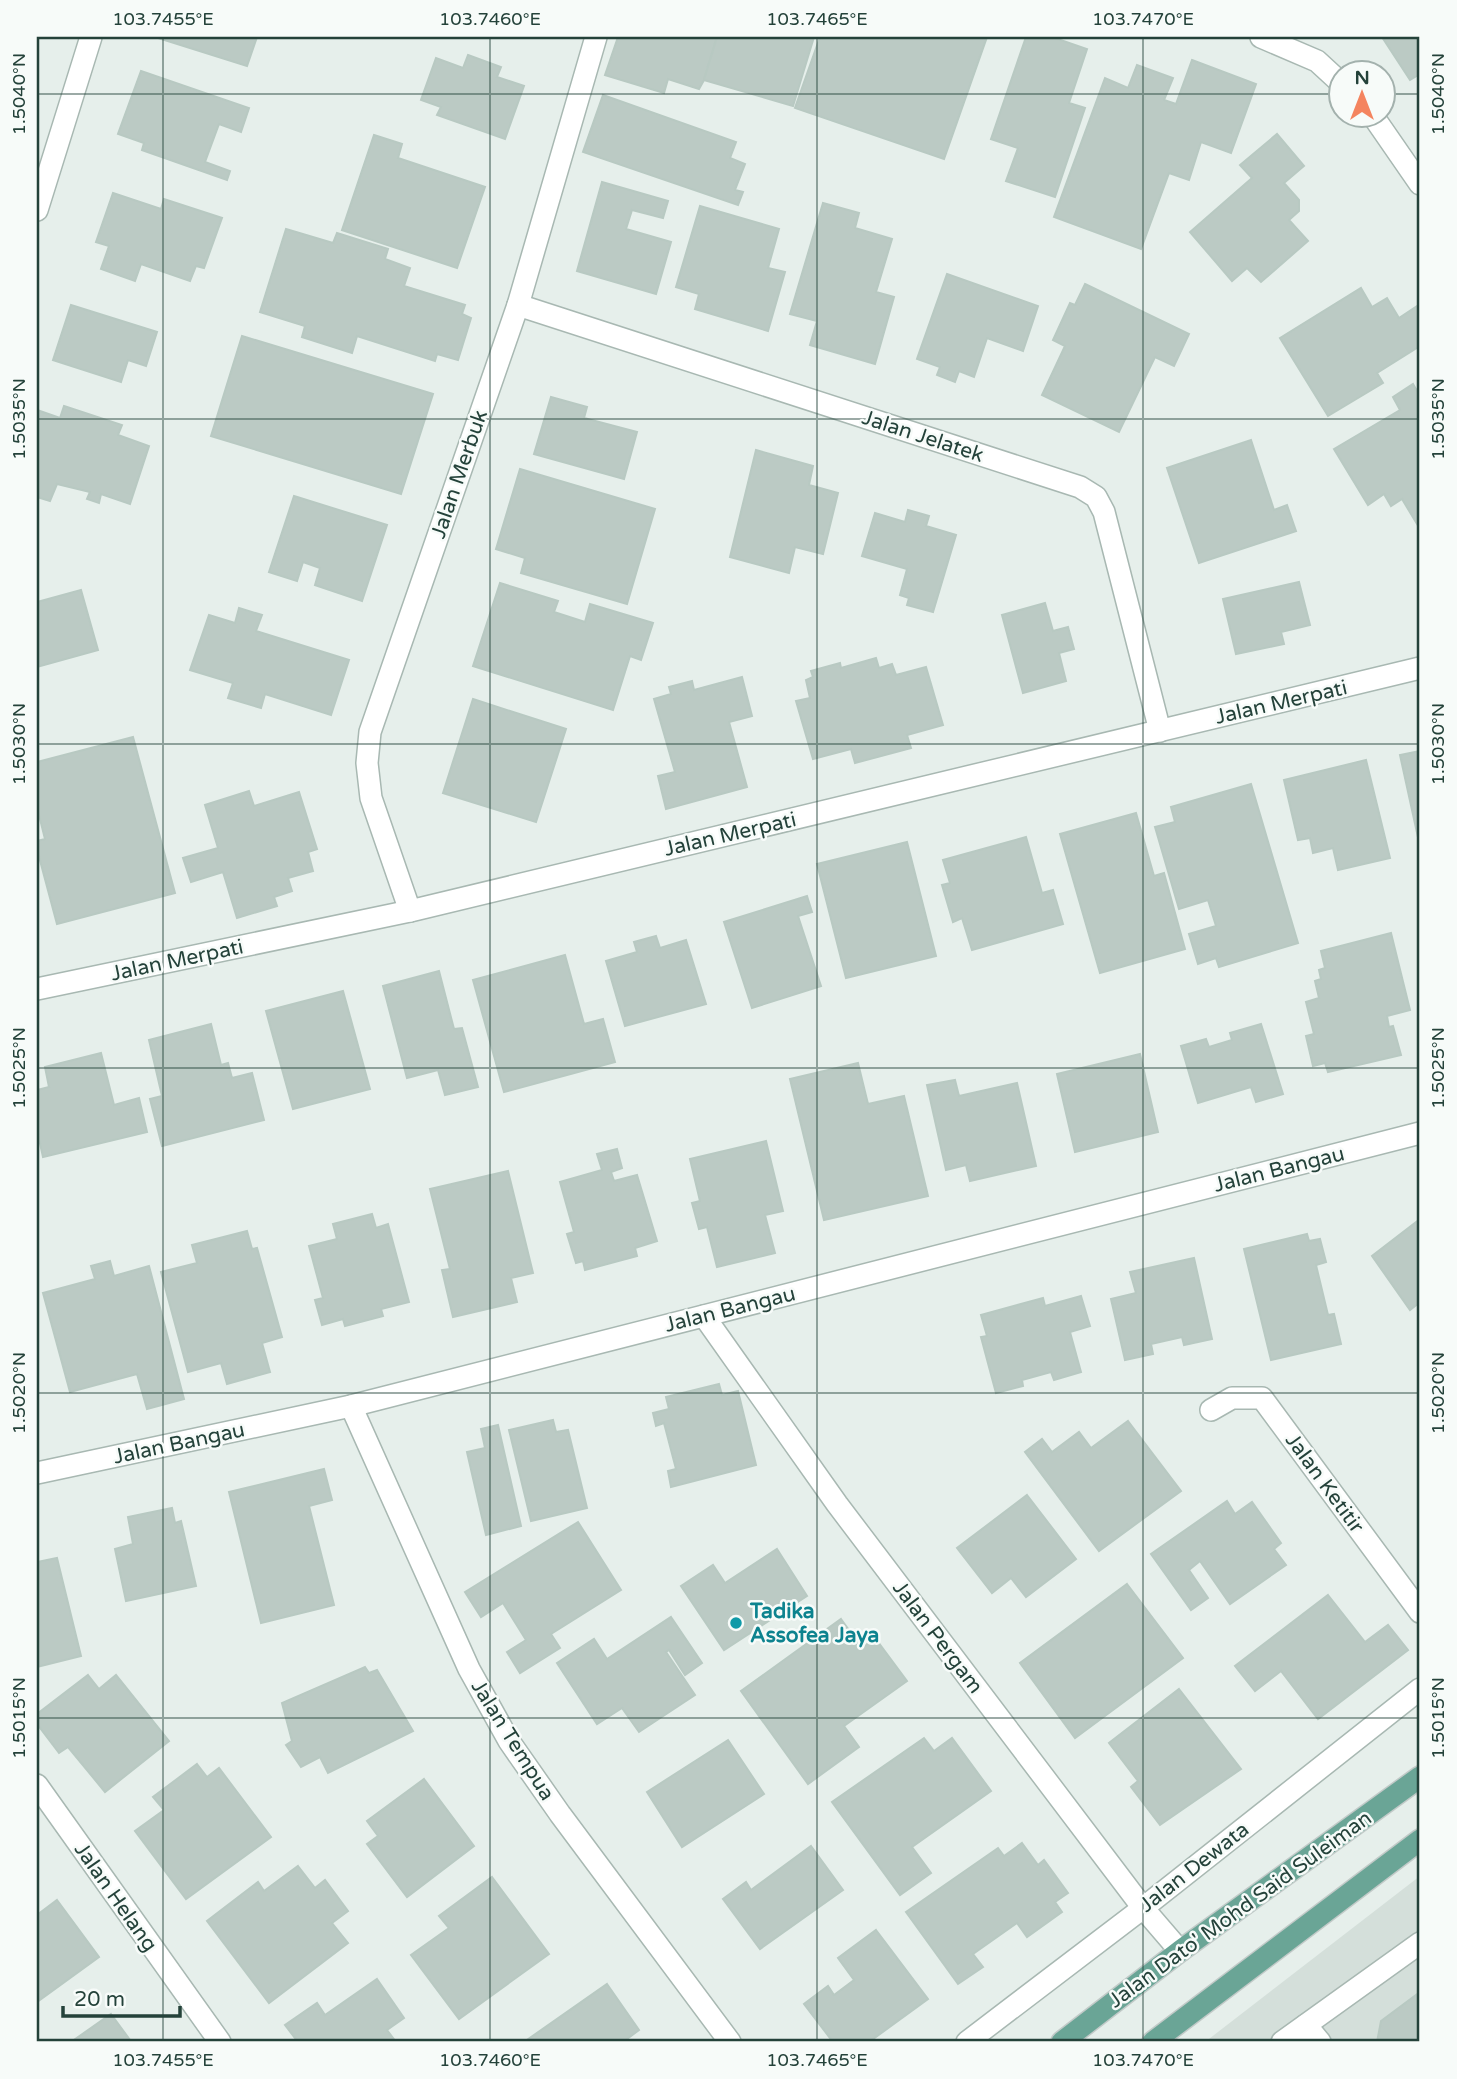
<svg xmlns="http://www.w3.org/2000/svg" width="1457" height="2079" font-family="'Varela Round',sans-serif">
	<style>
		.built { fill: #d4dfda }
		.building { fill: #bbcac4; stroke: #b8c9c2; stroke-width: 2 }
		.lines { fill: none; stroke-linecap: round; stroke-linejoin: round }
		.minor-casing { stroke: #a8b8b2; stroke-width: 24 }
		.major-casing { stroke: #c2cac8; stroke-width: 24 }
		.minor { stroke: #fff; stroke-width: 21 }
		.major { stroke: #6aa596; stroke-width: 21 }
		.ticks { fill: none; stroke: #24423a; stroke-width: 2; stroke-opacity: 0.45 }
		.culture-dot { fill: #0f9aa8; stroke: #f7fbf9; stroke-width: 2.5 }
		.labels { text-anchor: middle; stroke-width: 5; stroke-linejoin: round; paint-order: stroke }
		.street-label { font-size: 21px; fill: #24423a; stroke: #f7fbf9 }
		.culture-label { font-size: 21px; font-weight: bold; fill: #0d838f; stroke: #f7fbf9; text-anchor: start }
		.neatline { fill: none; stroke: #24423a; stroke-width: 2.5 }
		.ticks-label { font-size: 18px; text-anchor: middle; fill: #24423a }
	</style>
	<rect width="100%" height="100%" fill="#e6efeb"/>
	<!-- built -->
	<polygon class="built" points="1420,1876 1420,2042 1205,2042"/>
	<!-- building -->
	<g class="building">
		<polygon points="155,37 257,37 247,66"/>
		<polygon points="618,37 717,37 704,80 699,89 668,79 664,93 605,75"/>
		<polygon points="717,37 814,37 793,106 704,80"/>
		<polygon points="820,37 987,37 944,159 795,108"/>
		<polygon points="1026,37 1052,37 1087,49 1069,103 1085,108 1055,197 1006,181 1018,148 991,139"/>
		<polygon points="1382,37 1420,37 1420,74 1410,80"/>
		<polygon points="468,55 501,67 497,77 524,86 505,139 437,115 441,107 421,100 436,58 463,68"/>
		<polygon points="1192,60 1256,84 1231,153 1201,142 1189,180 1169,173 1141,249 1054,217 1105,78 1128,88 1137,65 1173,78 1164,100 1176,104"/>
		<polygon points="141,71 249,108 241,132 219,124 205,162 230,171 227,180 142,150 144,143 118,134"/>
		<polygon points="603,95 736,142 730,158 745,164 735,190 743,192 738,205 583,152"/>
		<polygon points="1277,134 1304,166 1284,183 1299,200 1299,211 1289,220 1308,241 1261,282 1247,268 1232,281 1190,232 1252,178 1240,165"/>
		<polygon points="374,135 402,144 398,158 485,187 457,268 342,230"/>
		<polygon points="602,182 668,201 663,218 632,210 626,229 671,242 656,294 577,271"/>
		<polygon points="113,193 161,209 164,199 222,218 204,268 196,266 190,281 141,264 135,281 101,269 109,246 96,242"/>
		<polygon points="823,203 859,213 855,228 892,239 876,292 894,297 875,364 810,345 817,321 790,314"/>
		<polygon points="700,206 779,229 768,268 785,272 768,331 695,309 699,294 676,287"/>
		<polygon points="286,229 333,243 337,233 388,249 385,259 410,268 404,286 465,305 462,314 471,318 458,360 437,354 435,361 357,336 352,353 302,337 305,326 260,312"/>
		<polygon points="947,274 1038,306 1023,351 987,338 974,377 959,371 955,382 937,375 940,367 917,359"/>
		<polygon points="1085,284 1189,334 1174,366 1155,357 1119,432 1042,395 1065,346 1053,340 1070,303 1075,305"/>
		<polygon points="1361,288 1372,307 1387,298 1399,318 1420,304 1420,346 1377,373 1383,383 1328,416 1280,338"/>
		<polygon points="71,305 157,332 146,366 128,360 121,382 53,360"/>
		<polygon points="242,336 433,394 401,494 211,436"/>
		<polygon points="1413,384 1420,396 1420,529 1402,499 1391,506 1384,494 1368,505 1334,449 1400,410 1393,397"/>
		<polygon points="551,397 587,407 584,418 637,432 624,479 534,454"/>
		<polygon points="64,406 122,425 118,435 149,446 130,504 101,494 99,503 87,499 90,492 57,484 50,501 37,497 37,410 60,418"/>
		<polygon points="1251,440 1274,510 1287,505 1296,531 1199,563 1167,468"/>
		<polygon points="756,450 813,466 809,485 838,493 823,554 795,547 789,573 730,557"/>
		<polygon points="520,469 655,509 627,604 521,573 525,558 496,549"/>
		<polygon points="294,496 387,525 362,601 315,585 320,568 303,562 297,581 269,572"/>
		<polygon points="908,510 929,516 926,526 956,535 933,612 907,605 909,598 900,595 907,569 862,556 875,513 905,522"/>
		<polygon points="1299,582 1310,625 1281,632 1284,644 1236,654 1223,599"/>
		<polygon points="500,583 558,601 554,612 585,622 590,604 653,623 641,660 630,656 613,710 473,666"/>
		<polygon points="81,590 98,650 37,667 37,602"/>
		<polygon points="1045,603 1053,631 1068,627 1074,649 1059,653 1066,681 1023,693 1002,615"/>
		<polygon points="239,608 262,615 256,631 349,660 331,715 265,694 261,708 228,698 233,683 190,670 209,615 235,623"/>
		<polygon points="876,658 879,668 892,664 896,675 926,667 943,725 907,735 911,748 855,763 851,749 813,759 796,701 810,698 806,680 813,677 811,671 840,663 841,668"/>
		<polygon points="742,677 752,716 729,722 747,787 666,809 658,776 675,772 654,699 671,694 669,687 692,681 694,690"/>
		<polygon points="473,699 566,729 536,822 443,793"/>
		<polygon points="133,737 175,893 57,924 37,849 37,841 45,839 37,807 37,762"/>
		<polygon points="1420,751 1420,842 1419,842 1400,755"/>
		<polygon points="1366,760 1390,858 1338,870 1333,848 1313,853 1310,838 1298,840 1284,780"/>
		<polygon points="1251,784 1298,943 1219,967 1216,958 1198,964 1189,934 1216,926 1208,900 1179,909 1155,827 1175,822 1171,807"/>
		<polygon points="249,791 254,806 299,792 317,849 308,852 313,871 288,878 292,891 274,897 277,906 237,918 223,872 191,882 183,858 218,848 205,805"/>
		<polygon points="1136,813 1154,876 1164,873 1185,949 1100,973 1060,834"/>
		<polygon points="1026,837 1042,893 1053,890 1063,924 972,950 962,918 953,922 942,885 950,883 943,860"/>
		<polygon points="907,842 936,956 846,978 817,864"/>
		<polygon points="807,896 812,912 798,916 821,986 752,1008 724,922"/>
		<polygon points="1391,933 1410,1010 1387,1016 1389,1027 1393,1026 1401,1055 1328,1072 1325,1063 1313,1066 1306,1036 1314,1034 1306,1002 1319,998 1315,981 1321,979 1319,970 1325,968 1321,951"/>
		<polygon points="656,936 660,948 686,940 706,1004 625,1026 606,961 637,952 634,942"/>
		<polygon points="565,955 584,1024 603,1019 615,1062 504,1092 473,980"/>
		<polygon points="439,971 454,1029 462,1028 478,1087 445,1095 438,1070 407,1078 383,986"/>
		<polygon points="343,991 370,1089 293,1109 266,1011"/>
		<polygon points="211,1024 221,1065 228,1063 232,1078 252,1073 264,1120 162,1146 150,1099 162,1096 149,1040"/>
		<polygon points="1261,1024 1283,1094 1256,1102 1251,1087 1198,1103 1181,1046 1206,1039 1209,1047 1232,1040 1230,1033"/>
		<polygon points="101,1053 114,1105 139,1098 147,1132 43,1157 37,1130 37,1090 49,1087 45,1067"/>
		<polygon points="1140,1054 1158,1132 1075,1152 1057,1074"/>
		<polygon points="858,1063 868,1104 904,1096 928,1196 824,1220 790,1079"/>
		<polygon points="955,1080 959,1096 1017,1083 1036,1166 970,1181 966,1165 946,1170 927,1085"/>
		<polygon points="766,1141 783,1211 765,1215 775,1253 717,1267 707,1227 699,1229 692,1203 700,1201 690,1159"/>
		<polygon points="617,1149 622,1168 611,1172 614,1181 637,1175 657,1241 635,1248 637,1256 585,1270 583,1261 576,1263 567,1234 574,1232 560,1182 602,1170 597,1154"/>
		<polygon points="508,1171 533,1273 511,1278 517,1302 453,1317 442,1270 450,1269 430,1189"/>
		<polygon points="372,1214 376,1228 388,1224 409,1302 381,1309 383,1316 345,1326 343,1319 322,1325 315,1300 323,1298 309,1246 337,1239 333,1224"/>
		<polygon points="1420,1219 1420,1302 1410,1310 1372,1256"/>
		<polygon points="247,1231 252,1249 257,1248 282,1337 262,1343 270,1372 227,1384 221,1363 188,1372 161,1272 197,1263 192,1245"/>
		<polygon points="1307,1234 1309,1241 1320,1239 1326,1262 1316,1265 1328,1315 1334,1314 1341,1344 1271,1360 1244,1249"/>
		<polygon points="1194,1258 1212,1339 1184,1345 1182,1337 1151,1344 1153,1354 1125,1360 1111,1299 1136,1293 1130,1272"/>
		<polygon points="110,1261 114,1276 149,1266 184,1399 147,1409 137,1374 70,1392 43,1293 95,1279 91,1266"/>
		<polygon points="1081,1296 1090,1326 1070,1332 1081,1372 1054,1380 1051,1372 1022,1380 1023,1386 996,1393 981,1337 987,1336 981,1315 1043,1298 1045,1306"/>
		<polygon points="719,1384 722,1395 738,1391 756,1465 671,1487 668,1471 676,1469 664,1423 656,1426 653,1413 669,1409 666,1397"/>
		<polygon points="553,1420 556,1432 568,1430 587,1508 531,1521 509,1430"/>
		<polygon points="1128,1421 1181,1491 1099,1551 1025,1452 1042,1439 1052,1452 1079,1432 1091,1448"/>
		<polygon points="498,1425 521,1526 486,1535 467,1452 485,1448 481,1429"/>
		<polygon points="324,1469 332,1500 309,1506 334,1605 261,1623 229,1492"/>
		<polygon points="1027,1495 1076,1559 1026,1597 1011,1578 992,1593 957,1548"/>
		<polygon points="1227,1501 1235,1514 1252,1502 1281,1543 1274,1549 1286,1565 1230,1604 1200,1561 1189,1570 1208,1598 1191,1610 1151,1554"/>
		<polygon points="172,1508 175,1523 181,1521 196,1586 126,1601 115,1549 133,1544 128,1517"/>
		<polygon points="578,1522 621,1590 551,1634 560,1648 520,1673 507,1652 526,1640 503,1603 481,1617 465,1592"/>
		<polygon points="777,1549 807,1596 724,1650 681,1586 713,1565 725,1583"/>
		<polygon points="57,1558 81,1656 37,1667 37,1562"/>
		<polygon points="1127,1584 1183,1658 1075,1738 1020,1663"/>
		<polygon points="1328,1595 1365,1642 1388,1625 1408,1650 1318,1719 1281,1671 1255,1691 1235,1666"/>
		<polygon points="671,1617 702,1663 685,1675 669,1650 666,1652 695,1695 639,1732 622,1708 597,1724 557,1663 594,1639 607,1659"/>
		<polygon points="841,1619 862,1648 875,1638 907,1681 844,1726 859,1747 808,1784 741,1691"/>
		<polygon points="365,1667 369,1673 377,1670 413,1731 328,1773 320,1757 301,1767 286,1745 292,1741 282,1703"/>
		<polygon points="88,1675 99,1689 116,1675 169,1741 105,1792 68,1747 59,1753 37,1724 37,1714"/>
		<polygon points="1179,1689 1241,1769 1160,1825 1131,1787 1138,1781 1109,1743"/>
		<polygon points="924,1738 934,1751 952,1738 991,1791 912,1847 931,1873 900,1895 832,1802"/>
		<polygon points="728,1740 764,1794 682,1847 647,1792"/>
		<polygon points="197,1764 207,1777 219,1768 271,1837 186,1899 135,1831 164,1810 153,1797"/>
		<polygon points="424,1779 474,1846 407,1897 367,1844 378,1836 367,1821"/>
		<polygon points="1022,1843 1038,1865 1044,1860 1068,1893 1055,1902 1062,1912 1027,1937 1017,1923 973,1954 983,1967 958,1984 906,1912 998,1848 1004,1856"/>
		<polygon points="811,1846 843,1890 760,1949 723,1899 746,1882 751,1890"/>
		<polygon points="298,1866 315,1888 325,1880 348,1911 332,1923 348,1943 269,2003 207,1921 258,1882 264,1891"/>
		<polygon points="492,1877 549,1954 459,2019 411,1955 449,1928 439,1916"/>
		<polygon points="57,1900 99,1957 37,2002 37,1915"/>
		<polygon points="876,1930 928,1999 869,2042 833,2042 804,2004 828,1986 834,1995 854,1980 838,1958"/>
		<polygon points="377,1979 404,2018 387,2030 396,2042 298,2042 285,2025 317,2003 325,2015"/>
		<polygon points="607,1984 639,2030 623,2042 524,2042"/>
		<polygon points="1420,1992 1420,2042 1377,2042 1381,2021"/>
		<polygon points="111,2014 130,2040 127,2042 71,2042"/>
	</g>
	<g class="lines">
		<!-- minor casing -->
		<g class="minor-casing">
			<g id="minor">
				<polyline points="1261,37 1317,61 1342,84"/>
				<polyline points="1373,116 1420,184"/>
				<polyline points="37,210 91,37"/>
				<polyline points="518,305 1080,487 1096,497 1104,512 1160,731"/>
				<polyline points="410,911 371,798 367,763 370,732 518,305 596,37"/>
				<polyline points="37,989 410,911 1420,668"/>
				<polyline points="704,1316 837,1504 1143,1908 1180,1951"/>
				<polyline points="351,1406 469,1669 509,1741 560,1814 730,2042"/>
				<polyline points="1211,1410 1232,1398 1262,1398 1420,1612"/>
				<polyline points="37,1473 351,1406 1420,1133"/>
				<polyline points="37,1785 220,2042"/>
				<polyline points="1306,2025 1320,2042"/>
				<polyline points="967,2042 1143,1908 1420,1689"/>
				<polyline points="1282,2042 1420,1943"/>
			</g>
		</g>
		<!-- major casing -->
		<g class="major-casing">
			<g id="major">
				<polyline points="1062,2042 1180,1951 1420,1777"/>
				<polyline points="1153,2042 1420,1840"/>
			</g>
		</g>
		<!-- minor -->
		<use href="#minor" class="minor"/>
		<!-- major -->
		<use href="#major" class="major"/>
	</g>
	<!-- ticks -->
	<path class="ticks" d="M163,37V2042M490,37V2042M817,37V2042M1143,37V2042M37,94H1342M1384,94H1420M37,419H1420M37,744H1420M37,1068H1420M37,1393H1420M37,1718H1420"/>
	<!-- markers -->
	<circle class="culture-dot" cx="736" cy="1623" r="7"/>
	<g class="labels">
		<!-- street labels -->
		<g class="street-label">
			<text transform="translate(923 436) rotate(18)" y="7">Jalan Jelatek</text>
			<text transform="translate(459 474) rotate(-71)" y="7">Jalan Merbuk</text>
			<text transform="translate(1281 702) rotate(-13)" y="7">Jalan Merpati</text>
			<text transform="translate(730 834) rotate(-13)" y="7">Jalan Merpati</text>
			<text transform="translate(177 960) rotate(-12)" y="7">Jalan Merpati</text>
			<text transform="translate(1279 1169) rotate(-14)" y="7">Jalan Bangau</text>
			<text transform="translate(730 1309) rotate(-14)" y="7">Jalan Bangau</text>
			<text transform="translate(179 1443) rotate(-12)" y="7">Jalan Bangau</text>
			<text transform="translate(1325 1483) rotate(54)" y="7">Jalan Ketitir</text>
			<text transform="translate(938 1637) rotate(53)" y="7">Jalan Pergam</text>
			<text transform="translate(513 1740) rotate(58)" y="7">Jalan Tempua</text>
			<text transform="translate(1194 1867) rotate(-38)" y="7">Jalan Dewata</text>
			<text transform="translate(116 1897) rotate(55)" y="7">Jalan Helang</text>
			<text transform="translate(1240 1909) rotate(-36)" y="7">Jalan Dato' Mohd Said Suleiman</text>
		</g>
		<!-- culture labels -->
		<g class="culture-label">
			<text x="750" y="1618">Tadika<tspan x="750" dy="24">Assofea Jaya</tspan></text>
		</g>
	</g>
	<!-- border -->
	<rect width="1457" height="2079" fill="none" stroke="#f7fbf9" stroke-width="77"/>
	<!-- north arrow -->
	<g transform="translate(1362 94)"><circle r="33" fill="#f7fbf9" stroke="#a3b1ad" stroke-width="2"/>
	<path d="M0-5L12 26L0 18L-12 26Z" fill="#f4845f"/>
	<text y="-10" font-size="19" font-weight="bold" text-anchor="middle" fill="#24423a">N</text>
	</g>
	<!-- scale -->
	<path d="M63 2006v10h117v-10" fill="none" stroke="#24423a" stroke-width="3.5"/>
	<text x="74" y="2006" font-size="21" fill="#24423a" stroke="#f7fbf9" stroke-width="5" paint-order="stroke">20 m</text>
	<rect x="38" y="38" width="1380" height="2002" class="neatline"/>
	<g class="ticks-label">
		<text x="163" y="25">103.7455°E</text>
		<text x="490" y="25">103.7460°E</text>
		<text x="817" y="25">103.7465°E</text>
		<text x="1143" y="25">103.7470°E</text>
		<text transform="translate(19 94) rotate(-90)" y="6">1.5040°N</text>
		<text transform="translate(1438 94) rotate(-90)" y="6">1.5040°N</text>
		<text transform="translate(19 419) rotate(-90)" y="6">1.5035°N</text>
		<text transform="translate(1438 419) rotate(-90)" y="6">1.5035°N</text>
		<text transform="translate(19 744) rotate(-90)" y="6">1.5030°N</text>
		<text transform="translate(1438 744) rotate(-90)" y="6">1.5030°N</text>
		<text transform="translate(19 1068) rotate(-90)" y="6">1.5025°N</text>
		<text transform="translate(1438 1068) rotate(-90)" y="6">1.5025°N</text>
		<text transform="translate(19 1393) rotate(-90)" y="6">1.5020°N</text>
		<text transform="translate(1438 1393) rotate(-90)" y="6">1.5020°N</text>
		<text transform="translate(19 1718) rotate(-90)" y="6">1.5015°N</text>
		<text transform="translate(1438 1718) rotate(-90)" y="6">1.5015°N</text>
		<text x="163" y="2066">103.7455°E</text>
		<text x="490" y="2066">103.7460°E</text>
		<text x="817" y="2066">103.7465°E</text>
		<text x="1143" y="2066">103.7470°E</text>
	</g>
</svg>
